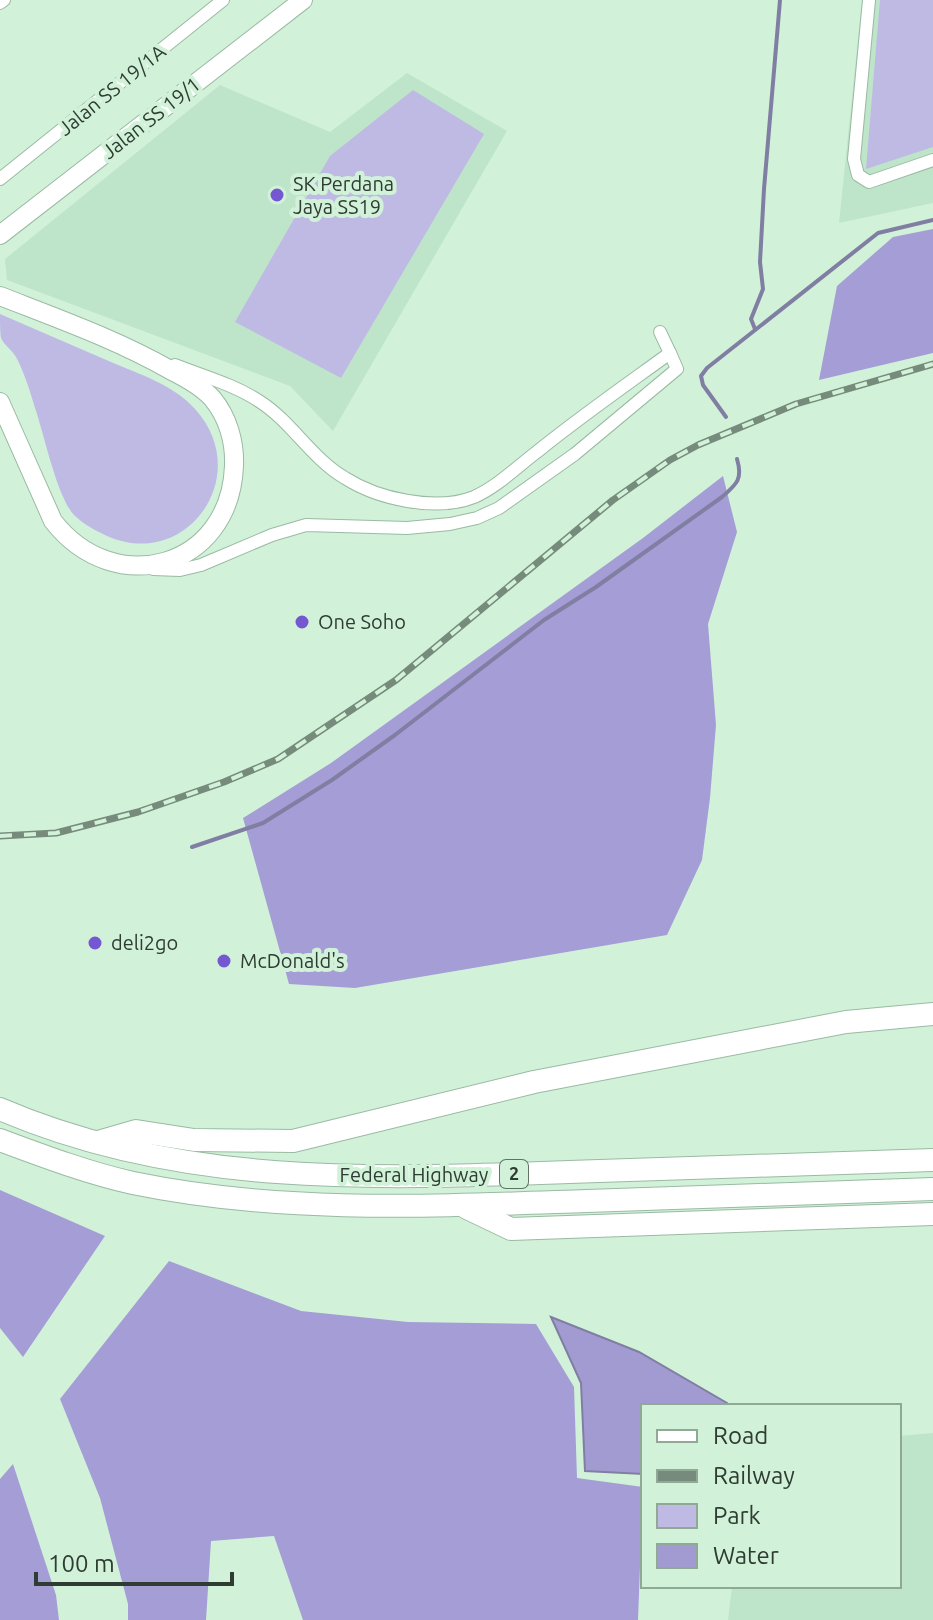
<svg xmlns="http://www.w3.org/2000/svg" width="933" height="1620" font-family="Ubuntu,sans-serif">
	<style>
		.built { fill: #bee5c9 }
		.green { fill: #bfbae4 }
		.forest { fill: #a59dd5 }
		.water { fill: #a29bd2; stroke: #807ea2; stroke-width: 2 }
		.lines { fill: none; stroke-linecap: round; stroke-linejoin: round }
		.stream { stroke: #807ea2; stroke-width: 4 }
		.street-casing { stroke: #9abaa3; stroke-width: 14 }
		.secondary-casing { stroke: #9abaa3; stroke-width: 20 }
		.highway-casing { stroke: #9abaa3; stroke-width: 24 }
		.street { stroke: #fff; stroke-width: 12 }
		.secondary { stroke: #fff; stroke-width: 18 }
		.highway { stroke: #fff; stroke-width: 22 }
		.rail-casing { stroke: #768b7b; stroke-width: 7 }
		.rail { stroke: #d1f2d9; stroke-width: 4; stroke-dasharray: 12; stroke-linecap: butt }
		.poi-dot { fill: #7557d1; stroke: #d1f2d9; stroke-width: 3 }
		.labels { text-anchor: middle; stroke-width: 8; stroke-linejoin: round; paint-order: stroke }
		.shield { fill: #d1f2d9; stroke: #607365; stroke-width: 2 }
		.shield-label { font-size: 18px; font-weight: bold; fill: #2f3c33 }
		.street-label { font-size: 20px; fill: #2f3c33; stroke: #d1f2d9 }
		.poi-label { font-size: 20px; fill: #2f3c33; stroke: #d1f2d9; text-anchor: start }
	</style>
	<rect width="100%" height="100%" fill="#d1f2d9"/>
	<!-- built -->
	<g class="built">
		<polygon points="862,0 933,0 933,203 839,223"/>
		<polygon points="407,73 507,131 333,431 290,386 7,280 5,259 220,85 330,132"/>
		<polygon points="933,1433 933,1620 728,1620 732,1586 899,1586 899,1436"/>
	</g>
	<!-- green -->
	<g class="green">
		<polygon points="880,0 933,0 933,147 866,169"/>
		<polygon points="413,90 484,134 341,378 235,322 330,156"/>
		<path d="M0,314C37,330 74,346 111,362C139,374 174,385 195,409C257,477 182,578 99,532C91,528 81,522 74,515C57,497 44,434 35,408C30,391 24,372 16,357C12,350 4,345 1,338C0,331 0,320 0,314Z"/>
	</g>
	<!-- forest -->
	<g class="forest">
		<polygon points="933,229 933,353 819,380 837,286 893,237"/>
		<polygon points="723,476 737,532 708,624 716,725 710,798 702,860 667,935 355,988 289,984 243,818 331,763 643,538"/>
		<polygon points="0,1190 105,1236 23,1357 0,1328"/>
		<polygon points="169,1261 301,1311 408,1322 536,1324 574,1387 577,1478 643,1487 638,1620 303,1620 274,1536 211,1541 206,1620 128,1620 128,1604 100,1498 60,1399"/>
		<polygon points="13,1464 56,1595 59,1620 0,1620 0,1479"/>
	</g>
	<!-- water -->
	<polygon class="water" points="551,1317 639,1352 727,1403 727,1406 643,1406 643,1474 585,1471 581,1383"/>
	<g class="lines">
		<!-- stream -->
		<g class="stream">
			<polyline points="755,329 751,319 763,289 760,262 764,189 780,0"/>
			<polyline points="726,417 703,385 701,376 707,368 878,233 933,220"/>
			<path d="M192,847L263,823L332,780L395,735L544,620L596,587L722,497C737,484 743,479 737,459"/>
		</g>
		<!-- street casing -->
		<g class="street-casing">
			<g id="street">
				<polyline points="869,0 854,159 858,175 869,182 933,160"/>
				<polyline points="0,3 4,0"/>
				<polyline points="0,179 223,0"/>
				<polyline points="660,332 670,353"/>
				<path d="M153,569L180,570L201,565L272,535L306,525L407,528L450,524L477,518L499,508L575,454L677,369L670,353C626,385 580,417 538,451C518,466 497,487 474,497C436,512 378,499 345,478C311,458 292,422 259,401C235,385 203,376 175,365"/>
			</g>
		</g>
		<!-- secondary casing -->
		<g class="secondary-casing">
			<g id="secondary">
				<polyline points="0,235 303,0"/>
				<path d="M0,296C59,319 118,340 172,371C186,378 202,387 212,398C228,417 235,442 234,466C230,569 114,600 53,521L0,402"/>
			</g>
		</g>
		<!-- highway casing -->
		<g class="highway-casing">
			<g id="highway">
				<path d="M0,1109C181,1187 376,1179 569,1172C690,1168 812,1164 933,1160"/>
				<path d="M0,1140C43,1156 88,1173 133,1183C282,1214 436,1206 587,1201C702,1197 818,1193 933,1189"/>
				<polyline points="98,1142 136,1131 194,1140 293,1141 534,1082 846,1022 933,1014"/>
				<polyline points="467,1208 511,1229 933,1214"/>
			</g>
		</g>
		<!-- street -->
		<use href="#street" class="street"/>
		<!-- secondary -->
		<use href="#secondary" class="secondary"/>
		<!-- highway -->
		<use href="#highway" class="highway"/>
		<!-- rail casing -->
		<g class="rail-casing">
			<polyline id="rail" points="0,836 56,833 138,812 224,782 278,759 396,680 613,500 670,460 698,445 796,404 933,364"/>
		</g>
		<!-- rail -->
		<use href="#rail" class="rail"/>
	</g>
	<!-- markers -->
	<g class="poi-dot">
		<circle cx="277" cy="195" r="8"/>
		<circle cx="302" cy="622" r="8"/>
		<circle cx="95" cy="943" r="8"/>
		<circle cx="224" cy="961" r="8"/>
	</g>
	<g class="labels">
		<!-- shield labels -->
		<rect class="shield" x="500" y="1160" width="28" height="28" rx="6"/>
		<g class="shield-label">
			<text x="514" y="1180">2</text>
		</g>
		<!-- street labels -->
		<g class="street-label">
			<text transform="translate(112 90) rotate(-39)" y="7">Jalan SS 19/1A</text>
			<text transform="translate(151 118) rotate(-38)" y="7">Jalan SS 19/1</text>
			<text x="414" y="1182">Federal Highway</text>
		</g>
		<!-- poi labels -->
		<g class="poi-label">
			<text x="293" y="191">SK Perdana<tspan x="293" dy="23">Jaya SS19</tspan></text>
			<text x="318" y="629">One Soho</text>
			<text x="111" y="950">deli2go</text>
			<text x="240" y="968">McDonald's</text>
		</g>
	</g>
	<!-- legend -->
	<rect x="641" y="1404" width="260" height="184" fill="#d1f2d9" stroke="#90a997" stroke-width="2"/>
	<rect x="657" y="1430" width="40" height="12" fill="#ffffff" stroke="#90a997" stroke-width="2"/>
	<text x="713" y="1444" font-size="24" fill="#2f3c33">Road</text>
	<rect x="657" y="1470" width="40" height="12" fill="#768b7b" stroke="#90a997" stroke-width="2"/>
	<text x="713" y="1484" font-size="24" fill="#2f3c33">Railway</text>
	<rect x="657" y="1504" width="40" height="24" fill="#bfbae4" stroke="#90a997" stroke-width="2"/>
	<text x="713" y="1524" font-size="24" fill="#2f3c33">Park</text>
	<rect x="657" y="1544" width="40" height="24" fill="#a29bd2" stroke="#90a997" stroke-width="2"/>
	<text x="713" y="1564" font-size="24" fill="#2f3c33">Water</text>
	<!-- scale -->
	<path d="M36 1572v12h196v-12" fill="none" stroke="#2f3c33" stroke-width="4"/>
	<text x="48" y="1572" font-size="24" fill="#2f3c33" stroke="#d1f2d9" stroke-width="6" paint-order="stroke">100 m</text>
</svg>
